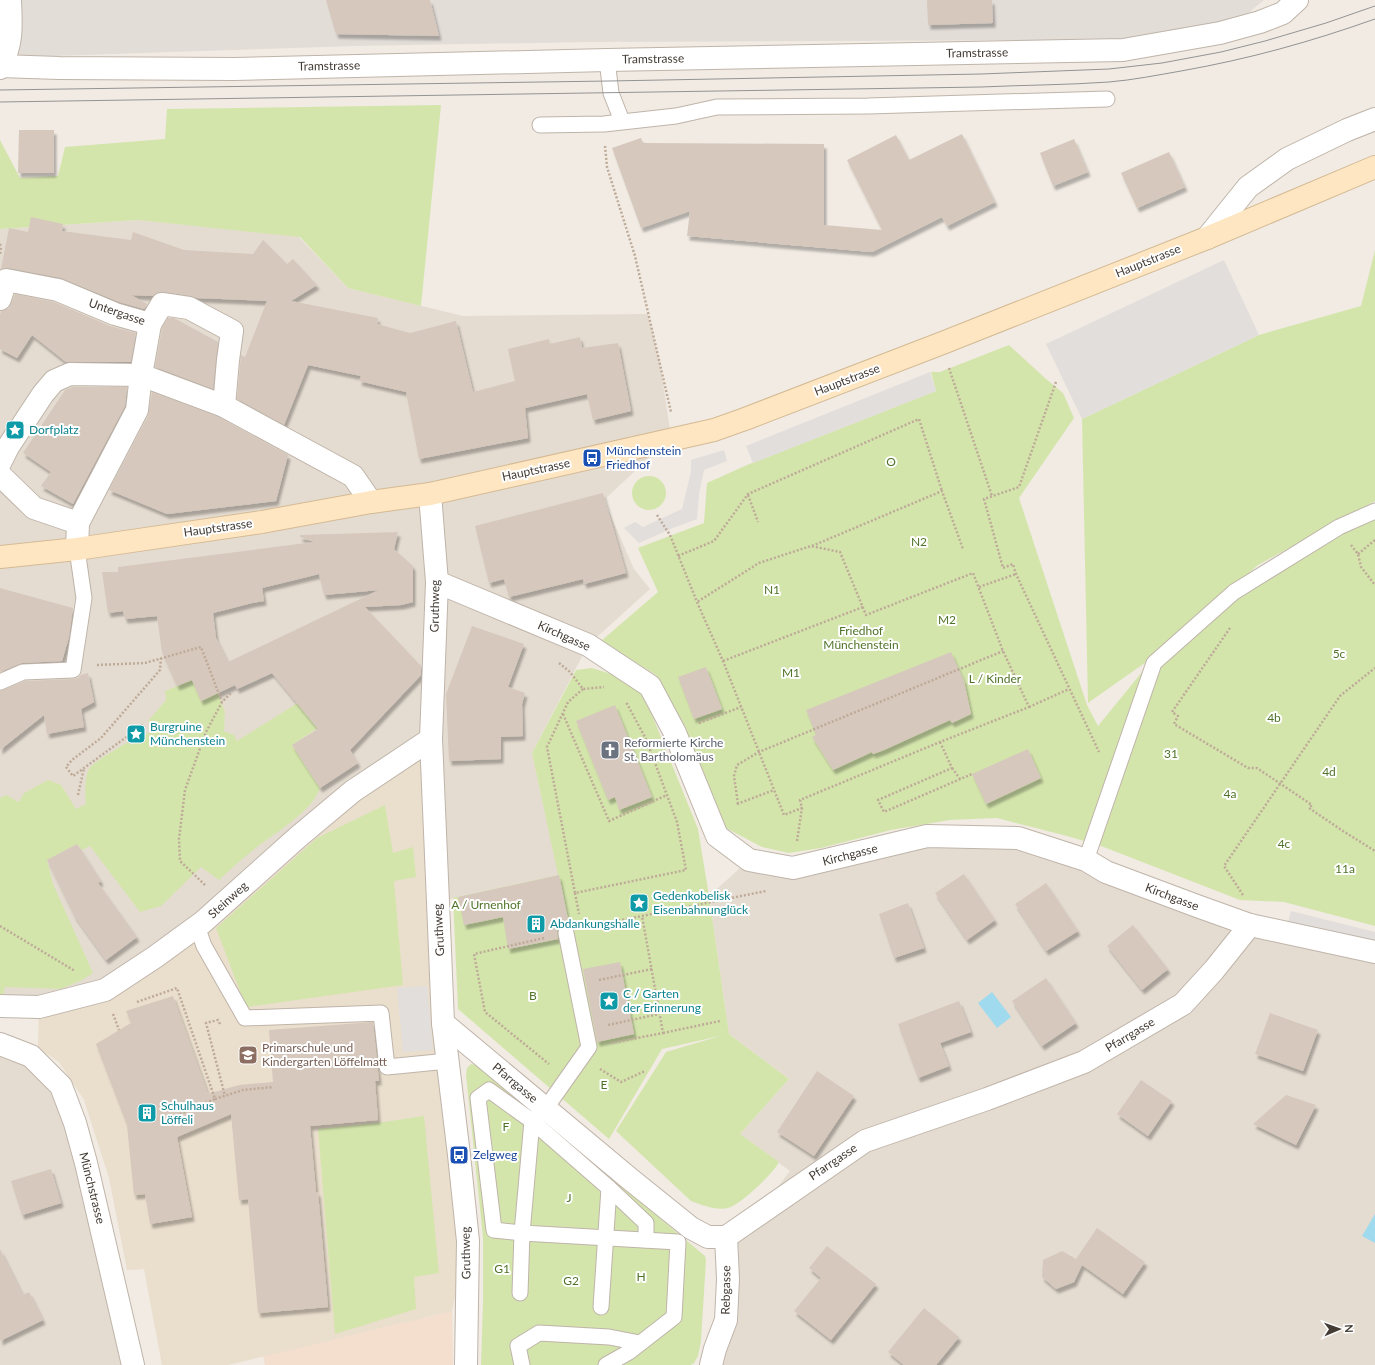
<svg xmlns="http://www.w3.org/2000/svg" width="1375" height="1365" font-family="Lato,sans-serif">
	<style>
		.residential { fill: #e5dcd1 }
		.commercial { fill: #f4dece }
		.industrial { fill: #e3ddd8 }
		.education { fill: #eadecd }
		.green { fill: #d4e5ac }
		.parking { fill: #e2dedc }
		.water { fill: #9fdaee }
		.building { fill: #d6c8bc; fill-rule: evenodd; filter: url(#shadow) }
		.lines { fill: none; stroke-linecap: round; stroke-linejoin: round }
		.lane-casing { stroke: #bfb4a9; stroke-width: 17 }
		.street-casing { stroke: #bfb4a9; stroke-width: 24 }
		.secondary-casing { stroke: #d4ba95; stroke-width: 24 }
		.path { stroke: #beaa98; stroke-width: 2.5; stroke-dasharray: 2 2; stroke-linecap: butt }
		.lane { stroke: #fff; stroke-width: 15 }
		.street { stroke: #fff; stroke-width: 22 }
		.secondary { stroke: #fde6c1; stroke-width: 22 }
		.tram { stroke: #939393; stroke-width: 1 }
		.labels { text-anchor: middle; stroke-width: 4; stroke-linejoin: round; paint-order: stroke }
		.street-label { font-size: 12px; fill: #433b34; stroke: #fff }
		.culture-label { font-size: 12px; fill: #0d838f; stroke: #fff; text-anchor: start }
		.transit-label { font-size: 12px; fill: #164399; stroke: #fff; text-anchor: start }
		.park-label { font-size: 12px; fill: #507329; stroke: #fff }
		.worship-label { font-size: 12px; fill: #5b616d; stroke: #fff; text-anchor: start }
		.education-label { font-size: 12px; fill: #785e54; stroke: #fff; text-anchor: start }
	</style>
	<defs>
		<filter id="shadow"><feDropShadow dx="2.5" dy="4.5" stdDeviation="1" flood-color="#0004"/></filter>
	</defs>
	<rect width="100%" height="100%" fill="#f1ebe3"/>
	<!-- residential -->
	<g class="residential">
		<polygon points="138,220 297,235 348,288 463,316 648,314 660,363 671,437 604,500 634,569 650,589 588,645 532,753 559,875 458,897 105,990 0,1006 0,229"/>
		<polygon points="1018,838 1197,906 1375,952 1375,1365 711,1365 726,1237 756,1215 790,1171 740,1134 789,1079 729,1034 709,896 749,860 793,868 862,851"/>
		<polygon points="0,1045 61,1086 133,1365 0,1365"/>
	</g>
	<!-- commercial -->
	<polygon class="commercial" points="452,1311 453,1365 265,1365 263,1356"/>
	<!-- industrial -->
	<polygon class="industrial" points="0,0 1264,0 1241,19 1114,40 591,42 355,46 52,56 0,55"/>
	<!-- education -->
	<polygon class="education" points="431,739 468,1241 452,1311 228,1365 162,1365 144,1269 127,1270 109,1178 84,1100 59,1062 38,1048 39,1007 105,990"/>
	<!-- green -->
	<g class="green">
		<polygon points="441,105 421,306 348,288 300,237 138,220 0,229 0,140 20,178 58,176 65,147 165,139 167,109"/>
		<polygon points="1375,250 1375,501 1258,565 1242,579 1375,507 1375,926 1284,902 1240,900 1101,846 1067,836 997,818 950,820 891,830 821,848 789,853 762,847 724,827 685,738 656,675 601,641 658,592 638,548 704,523 707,483 747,465 936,391 931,372 940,372 1009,345 1045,378 1063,393 1074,418 1019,498 1087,705 1098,726 1156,655 1088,703 1082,419 1259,335 1361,306"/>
		<circle cx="649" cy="493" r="17"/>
		<path d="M592,668L627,679L646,700L698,829L709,896L729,1034L789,1079L740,1134L779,1162C773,1174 741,1204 728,1208C717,1211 701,1205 691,1201L616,1131L666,1052L720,1036L662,1049L609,1139L458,1009L453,898L558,875L532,753L576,670Z"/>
		<path d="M192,680L201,701L218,693L225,712L224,731L234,735L237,741L296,704L314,690L330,720L292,745L320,788C313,811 275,833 257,847C244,857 231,869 219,880L201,867L161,906L140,912L90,846L82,850L77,844L47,860L53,884L93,973L82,980L61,989L5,987L3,996H0V798L6,795L19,802L24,793L48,780L61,785L76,809L86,804C85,793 84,779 89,769C93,762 120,747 128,742L131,745L153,730L148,721L166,700L165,691Z"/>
		<polygon points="385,805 393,853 413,847 416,877 394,881 403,985 246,1007 216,928 317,838"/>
		<polygon points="471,1064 476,1065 705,1256 706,1260 701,1341 698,1356 694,1363 691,1365 481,1365 483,1302 483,1237 466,1075 467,1068"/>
		<polygon points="424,1116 439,1273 414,1277 416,1309 335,1334 318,1129 377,1123"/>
	</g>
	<!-- parking -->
	<g class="parking">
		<polygon points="1224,260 1259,335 1082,419 1046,344"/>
		<polygon points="930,372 936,391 753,463 746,446"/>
		<polygon points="724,450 727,461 704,470 699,494 697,519 673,528 639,543 624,528 635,522 643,527 682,509 691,472 691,460"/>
		<polygon points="1291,911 1375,932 1375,943 1288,922"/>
		<polygon points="427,986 433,1050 403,1052 397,988"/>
	</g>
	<!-- water -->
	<g class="water">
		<polygon points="992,992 1011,1017 997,1028 978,1003"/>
		<polygon points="1375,1214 1375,1243 1362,1236"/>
	</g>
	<!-- building -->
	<g class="building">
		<polygon points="326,0 430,0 439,36 336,34"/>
		<polygon points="927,0 992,0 993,23 928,25"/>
		<polygon points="19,130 54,130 54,173 18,173"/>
		<polygon points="962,134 995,202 947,226 942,217 872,252 687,236 690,211 641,228 612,148 641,138 643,143 824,144 824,225 882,230 847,160 896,135 909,160"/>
		<polygon points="1074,139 1088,172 1053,186 1040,153"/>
		<polygon points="1169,152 1185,187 1137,208 1121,173"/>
		<polygon points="31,217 63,224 62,231 131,240 133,232 184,250 253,254 263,240 287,264 293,259 317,285 291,301 378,318 377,324 410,333 456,321 473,392 515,381 508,349 549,339 550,344 580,337 582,348 618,343 631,411 593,420 587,394 525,408 528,438 419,459 406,392 359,381 361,376 308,365 284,425 237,399 241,355 245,357 267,301 197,298 191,296 164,292 157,293 153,296 131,295 147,304 144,309 119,302 61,278 8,268 1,269 9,228 28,232"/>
		<polygon points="15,294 54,302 110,326 136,333 131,362 66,362 32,335 17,358 0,349 0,315 1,311 9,308"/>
		<polygon points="168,318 174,318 218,342 213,389 155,367 162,328"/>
		<polygon points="73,387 127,387 125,406 73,504 41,486 51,472 23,453 65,390"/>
		<polygon points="152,392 219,417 288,455 276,501 167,514 109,490 148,416"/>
		<polygon points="603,493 626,573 584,584 583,579 509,597 504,579 489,583 475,526"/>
		<path d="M398,532L394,549L413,566V602L401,605L365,607L421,666V675L350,750L358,763L320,788L292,745L318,729L272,673L237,689L235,685L201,701L192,680L177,686L162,652L157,616L125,619L123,611L108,613L102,572H118V567L314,542L300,537V535ZM319,574L324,595L379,590L228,662L216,638L213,613L252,603L264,601L262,588Z"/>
		<polygon points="0,588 73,608 69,637 62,661 22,663 0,672"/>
		<polygon points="472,626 524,644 508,687 525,693 522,704 523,736 501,737 501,759 449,761 446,694"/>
		<polygon points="951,652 964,681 971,714 952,723 950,720 884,750 873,754 872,752 833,770 812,737 816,735 806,710"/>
		<polygon points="706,667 722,709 694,719 678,677"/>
		<polygon points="88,673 94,702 81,709 84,727 47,734 44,715 0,750 0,691 25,681 73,679 78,678 81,675"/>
		<polygon points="615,705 652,797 619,810 615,797 608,800 576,721"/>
		<polygon points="1028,749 1041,778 986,804 972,774"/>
		<polygon points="77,844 101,881 98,883 137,937 106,960 75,917 47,860"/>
		<polygon points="964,874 995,920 967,940 935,893"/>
		<polygon points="559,875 569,924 564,924 560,927 557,931 558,939 508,949 503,917 464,925 458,897"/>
		<polygon points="1046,883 1078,931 1046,951 1015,904"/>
		<polygon points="908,903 924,948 894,958 879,914"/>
		<polygon points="1133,925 1168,969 1142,990 1107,946"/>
		<polygon points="620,962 634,1034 597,1042 583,969"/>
		<polygon points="1046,978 1076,1023 1042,1046 1012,1001"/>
		<polygon points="173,996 208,1094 239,1085 273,1082 269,1030 373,1022 379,1081 375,1081 378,1120 310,1126 316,1192 318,1192 328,1307 258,1313 248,1199 239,1200 231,1114 177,1137 192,1217 150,1224 145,1194 134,1195 127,1125 96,1044 131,1023 126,1011"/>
		<polygon points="959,1001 971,1032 940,1043 949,1066 918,1078 898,1024"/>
		<polygon points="1270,1013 1318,1030 1303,1071 1255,1054"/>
		<polygon points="817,1071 854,1096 814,1156 777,1132"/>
		<polygon points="1141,1080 1172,1101 1148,1136 1117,1114"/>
		<polygon points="1286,1095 1316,1105 1296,1145 1253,1124"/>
		<polygon points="51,1169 61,1203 22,1215 11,1181"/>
		<polygon points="1097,1228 1145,1262 1123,1294 1082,1265 1074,1282 1056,1289 1042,1277 1043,1260 1062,1251 1076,1259"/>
		<polygon points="827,1246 876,1284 831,1340 794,1311 821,1278 809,1268"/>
		<polygon points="0,1249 23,1295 29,1292 43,1320 0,1341"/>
		<polygon points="924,1308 959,1337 936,1365 904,1365 888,1352"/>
	</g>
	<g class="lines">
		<!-- lane casing -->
		<g class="lane-casing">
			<g id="lane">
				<polyline points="607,60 611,93 622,121"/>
				<polyline points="540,125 604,124 676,116 717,107 868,106 1107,99"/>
				<polyline points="0,682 23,672 73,670 84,598 77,549"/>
				<polyline points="1086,860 1154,663 1234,592 1339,527 1375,511"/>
				<polyline points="197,926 204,946 245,1018 381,1013 387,1067 448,1061"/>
				<polyline points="566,933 589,1047 546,1108 532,1121 522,1233 678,1242 674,1317 629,1352 606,1365"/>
				<polyline points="520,1293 522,1233 494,1230 478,1098 489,1090 532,1121 609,1188 646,1223 646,1240"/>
				<polyline points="601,1307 609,1188"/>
				<polyline points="522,1365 518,1346 539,1333 609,1337 640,1343"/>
			</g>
		</g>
		<!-- street casing -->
		<g class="street-casing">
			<g id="street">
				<polyline points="0,66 59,68 234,69 607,60 1123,50 1220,33 1260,22 1283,13 1297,0"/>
				<path d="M0,68C13,43 11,26 10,0"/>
				<polyline points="1207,238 1248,187 1287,159 1347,130 1375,119"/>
				<polyline points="0,299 6,280 58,290 115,314 150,324 162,304 189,308 232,331 228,360 224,406"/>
				<polyline points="0,463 8,447 43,394 54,381 70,374 141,375 224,406 353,476 371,502"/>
				<polyline points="0,475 34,508 78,523"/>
				<polyline points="430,494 437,582 431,739 438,902 443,1023 459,1155 468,1241 466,1365"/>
				<polyline points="77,549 78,523 137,410 141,375 150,324"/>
				<polyline points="437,582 588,645 650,686 675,733 717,836 749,860 793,868 927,836 1018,838 1086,860 1106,872 1197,906 1250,925 1375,952"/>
				<polyline points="0,1006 39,1007 105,990 155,957 203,922 298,837 353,791 431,739"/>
				<polyline points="443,1023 630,1179 691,1228 708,1237 726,1237 865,1141 987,1099 1084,1062 1183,1004 1214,970 1250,925"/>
				<polyline points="0,1044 31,1056 61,1086 75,1123 86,1163 133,1365"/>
				<polyline points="711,1365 715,1349 726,1320 728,1279 726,1237"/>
			</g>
		</g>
		<!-- secondary casing -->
		<g class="secondary-casing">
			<polyline id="secondary" points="0,557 77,549 262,522 371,502 430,494 714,430 745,419 945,342 1207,238 1375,167"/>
		</g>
		<!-- path -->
		<g class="path">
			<polyline points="605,146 607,167 635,256 671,412"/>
			<polyline points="0,244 1,247 0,255"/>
			<polyline points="949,368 992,496"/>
			<polyline points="1056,382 1019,487 984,499 1003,568 1013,564 1016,574 1099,752"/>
			<polyline points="748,495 758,522"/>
			<polyline points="657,515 670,535 697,602 723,661 784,815 802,808 800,800 940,742 1029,707 1003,651 973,573 866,615 840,552 811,546 759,563 697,602"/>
			<polyline points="1351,545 1358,554 1361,567 1375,585"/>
			<polyline points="812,546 942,491 963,549"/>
			<polyline points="1358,554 1375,540"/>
			<polyline points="678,556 714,541 748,494 919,419 942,491"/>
			<polyline points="979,587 1016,574"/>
			<polyline points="1230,628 1172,712 1178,716 1174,724 1248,768 1257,768 1312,805 1309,808 1343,831 1375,851"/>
			<polyline points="723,661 863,607"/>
			<polyline points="559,663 570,672 583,689 604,687"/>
			<polyline points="97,665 145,663 201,647 222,702"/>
			<polyline points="583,689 568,702 547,747 575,893 686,870 677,822 646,739 626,702"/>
			<polyline points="1029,707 1069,689"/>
			<polyline points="563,714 609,821 667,795"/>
			<polyline points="699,723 741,707"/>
			<polyline points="143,725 73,776 66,767 72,760 101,738 160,670 161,658"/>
			<polyline points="940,742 952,768 878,800 884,812 972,774"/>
			<polyline points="952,768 960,779"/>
			<polyline points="78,795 84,768"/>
			<polyline points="737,804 774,790"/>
			<polyline points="738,804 734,776 737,765 759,752 1003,651"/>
			<polyline points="797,841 802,808"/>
			<polyline points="205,885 180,861 179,839 185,790 206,732 222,702 232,692"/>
			<polyline points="575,893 579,914"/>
			<polyline points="1243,895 1224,866 1340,696 1375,668"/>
			<polyline points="0,926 75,971"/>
			<polyline points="587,927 766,891"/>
			<polyline points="544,938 474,954 485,1012 549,1064"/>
			<polyline points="599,980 652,969"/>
			<polyline points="137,1002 177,988 215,1099 173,1117"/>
			<polyline points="113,1014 119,1030"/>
			<polyline points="220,1024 218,1020 206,1023 225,1096"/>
			<polyline points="608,1025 659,1014"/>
			<polyline points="663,1033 720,1021"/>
			<polyline points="611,1043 663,1033 642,916"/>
			<polyline points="600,1069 621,1082 645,1071"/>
			<polyline points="215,1099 243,1090 273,1087"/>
		</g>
		<!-- lane -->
		<use href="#lane" class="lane"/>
		<!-- street -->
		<use href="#street" class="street"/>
		<!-- secondary -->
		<use href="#secondary" class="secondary"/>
		<!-- tram -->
		<g class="tram">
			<polyline points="0,90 609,81 981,74 1109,69 1162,63 1221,52 1265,41 1326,23 1375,6"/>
			<path d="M0,102L981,87C1024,85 1067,85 1109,82C1133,80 1158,75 1181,71C1249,59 1310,42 1375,19"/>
		</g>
	</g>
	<!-- icons -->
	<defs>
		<g id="sight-square" transform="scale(1)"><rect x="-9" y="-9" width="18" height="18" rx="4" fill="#0f9aa8" stroke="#fff"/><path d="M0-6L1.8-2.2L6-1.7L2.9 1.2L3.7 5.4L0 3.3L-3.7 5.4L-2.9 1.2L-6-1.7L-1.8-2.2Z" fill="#fff"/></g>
		<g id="bus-square" transform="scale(1)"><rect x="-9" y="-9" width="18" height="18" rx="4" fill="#1a4fb4" stroke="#fff"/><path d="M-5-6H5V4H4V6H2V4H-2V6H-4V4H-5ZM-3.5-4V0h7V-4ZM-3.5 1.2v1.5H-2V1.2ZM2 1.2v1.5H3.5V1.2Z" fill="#fff"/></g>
		<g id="church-square" transform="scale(1)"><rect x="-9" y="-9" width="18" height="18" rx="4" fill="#6b7280" stroke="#fff"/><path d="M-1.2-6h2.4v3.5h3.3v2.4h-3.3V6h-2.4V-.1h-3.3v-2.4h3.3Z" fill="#fff"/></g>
		<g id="building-square" transform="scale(1)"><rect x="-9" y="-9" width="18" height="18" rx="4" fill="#0f9aa8" stroke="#fff"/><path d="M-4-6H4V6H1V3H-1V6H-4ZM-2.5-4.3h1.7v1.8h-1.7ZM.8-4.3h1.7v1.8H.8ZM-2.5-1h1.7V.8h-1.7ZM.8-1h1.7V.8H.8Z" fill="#fff"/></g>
		<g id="school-square" transform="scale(1)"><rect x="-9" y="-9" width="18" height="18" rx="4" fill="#8d6e63" stroke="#fff"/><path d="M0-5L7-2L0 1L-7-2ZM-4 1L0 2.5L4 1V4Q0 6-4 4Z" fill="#fff"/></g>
	</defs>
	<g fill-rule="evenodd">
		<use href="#sight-square" x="15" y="430"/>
		<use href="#bus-square" x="592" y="458"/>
		<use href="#sight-square" x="136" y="734"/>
		<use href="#church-square" x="610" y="750"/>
		<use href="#sight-square" x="639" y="903"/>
		<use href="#building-square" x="536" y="924"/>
		<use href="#sight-square" x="609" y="1001"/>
		<use href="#school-square" x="248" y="1055"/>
		<use href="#building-square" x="147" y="1113"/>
		<use href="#bus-square" x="459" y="1155"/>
	</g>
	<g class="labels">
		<!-- street labels -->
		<g class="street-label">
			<text transform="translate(977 53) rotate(-1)" y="4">Tramstrasse</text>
			<text transform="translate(653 59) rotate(-1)" y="4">Tramstrasse</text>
			<text transform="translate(329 66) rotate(-1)" y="4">Tramstrasse</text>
			<text transform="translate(1148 261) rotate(-22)" y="4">Hauptstrasse</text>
			<text transform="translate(117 312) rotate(19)" y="4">Untergasse</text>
			<text transform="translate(847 380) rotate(-21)" y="4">Hauptstrasse</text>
			<text transform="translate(536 470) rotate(-12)" y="4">Hauptstrasse</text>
			<text transform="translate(218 528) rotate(-8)" y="4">Hauptstrasse</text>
			<text transform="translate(435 606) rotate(-89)" y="4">Gruthweg</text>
			<text transform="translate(564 636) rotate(24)" y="4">Kirchgasse</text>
			<text transform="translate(850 855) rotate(-14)" y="4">Kirchgasse</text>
			<text transform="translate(1172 897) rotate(21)" y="4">Kirchgasse</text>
			<text transform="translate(228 900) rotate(-42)" y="4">Steinweg</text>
			<text transform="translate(439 930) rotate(-93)" y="4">Gruthweg</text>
			<text transform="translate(1130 1035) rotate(-31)" y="4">Pfarrgasse</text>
			<text transform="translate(515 1083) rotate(40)" y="4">Pfarrgasse</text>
			<text transform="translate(833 1162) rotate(-34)" y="4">Pfarrgasse</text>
			<text transform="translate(92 1188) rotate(76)" y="4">Münchstrasse</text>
			<text transform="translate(466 1253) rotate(-91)" y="4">Gruthweg</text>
			<text transform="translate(726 1290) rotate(-89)" y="4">Rebgasse</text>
		</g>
		<!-- culture labels -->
		<g class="culture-label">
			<text x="29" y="434">Dorfplatz</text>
			<text x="150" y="731">Burgruine<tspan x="150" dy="14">Münchenstein</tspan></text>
			<text x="653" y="900">Gedenkobelisk<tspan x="653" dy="14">Eisenbahnunglück</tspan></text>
			<text x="550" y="928">Abdankungshalle</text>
			<text x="623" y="998">C / Garten<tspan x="623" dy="14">der Erinnerung</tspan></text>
			<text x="161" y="1110">Schulhaus<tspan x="161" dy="14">Löffeli</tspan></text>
		</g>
		<!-- transit labels -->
		<g class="transit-label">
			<text x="606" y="455">Münchenstein<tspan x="606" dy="14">Friedhof</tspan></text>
			<text x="473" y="1159">Zelgweg</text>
		</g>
		<!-- park labels -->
		<g class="park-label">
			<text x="891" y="466">O</text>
			<text x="919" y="546">N2</text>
			<text x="772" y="594">N1</text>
			<text x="947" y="624">M2</text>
			<text x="861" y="635">Friedhof<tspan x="861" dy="14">Münchenstein</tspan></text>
			<text x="1339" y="658">5c</text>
			<text x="791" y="677">M1</text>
			<text x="995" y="683">L / Kinder</text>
			<text x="1274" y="722">4b</text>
			<text x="1171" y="758">31</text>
			<text x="1329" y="776">4d</text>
			<text x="1230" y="798">4a</text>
			<text x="1284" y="848">4c</text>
			<text x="1345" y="873">11a</text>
			<text x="486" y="909">A / Urnenhof</text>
			<text x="533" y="1000">B</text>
			<text x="604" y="1089">E</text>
			<text x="506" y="1131">F</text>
			<text x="569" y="1202">J</text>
			<text x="502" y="1273">G1</text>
			<text x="641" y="1281">H</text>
			<text x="571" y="1285">G2</text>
		</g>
		<!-- worship labels -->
		<g class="worship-label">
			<text x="624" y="747">Reformierte Kirche<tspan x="624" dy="14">St. Bartholomäus</tspan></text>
		</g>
		<!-- education labels -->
		<g class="education-label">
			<text x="262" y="1052">Primarschule und<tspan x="262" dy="14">Kindergarten Löffelmatt</tspan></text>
		</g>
	</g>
	<!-- north arrow -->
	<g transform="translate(1339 1329) rotate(88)" stroke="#ffffff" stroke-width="3" paint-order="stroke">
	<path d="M0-3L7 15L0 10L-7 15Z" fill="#433b34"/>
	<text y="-6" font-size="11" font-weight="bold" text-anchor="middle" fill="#433b34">N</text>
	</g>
</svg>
